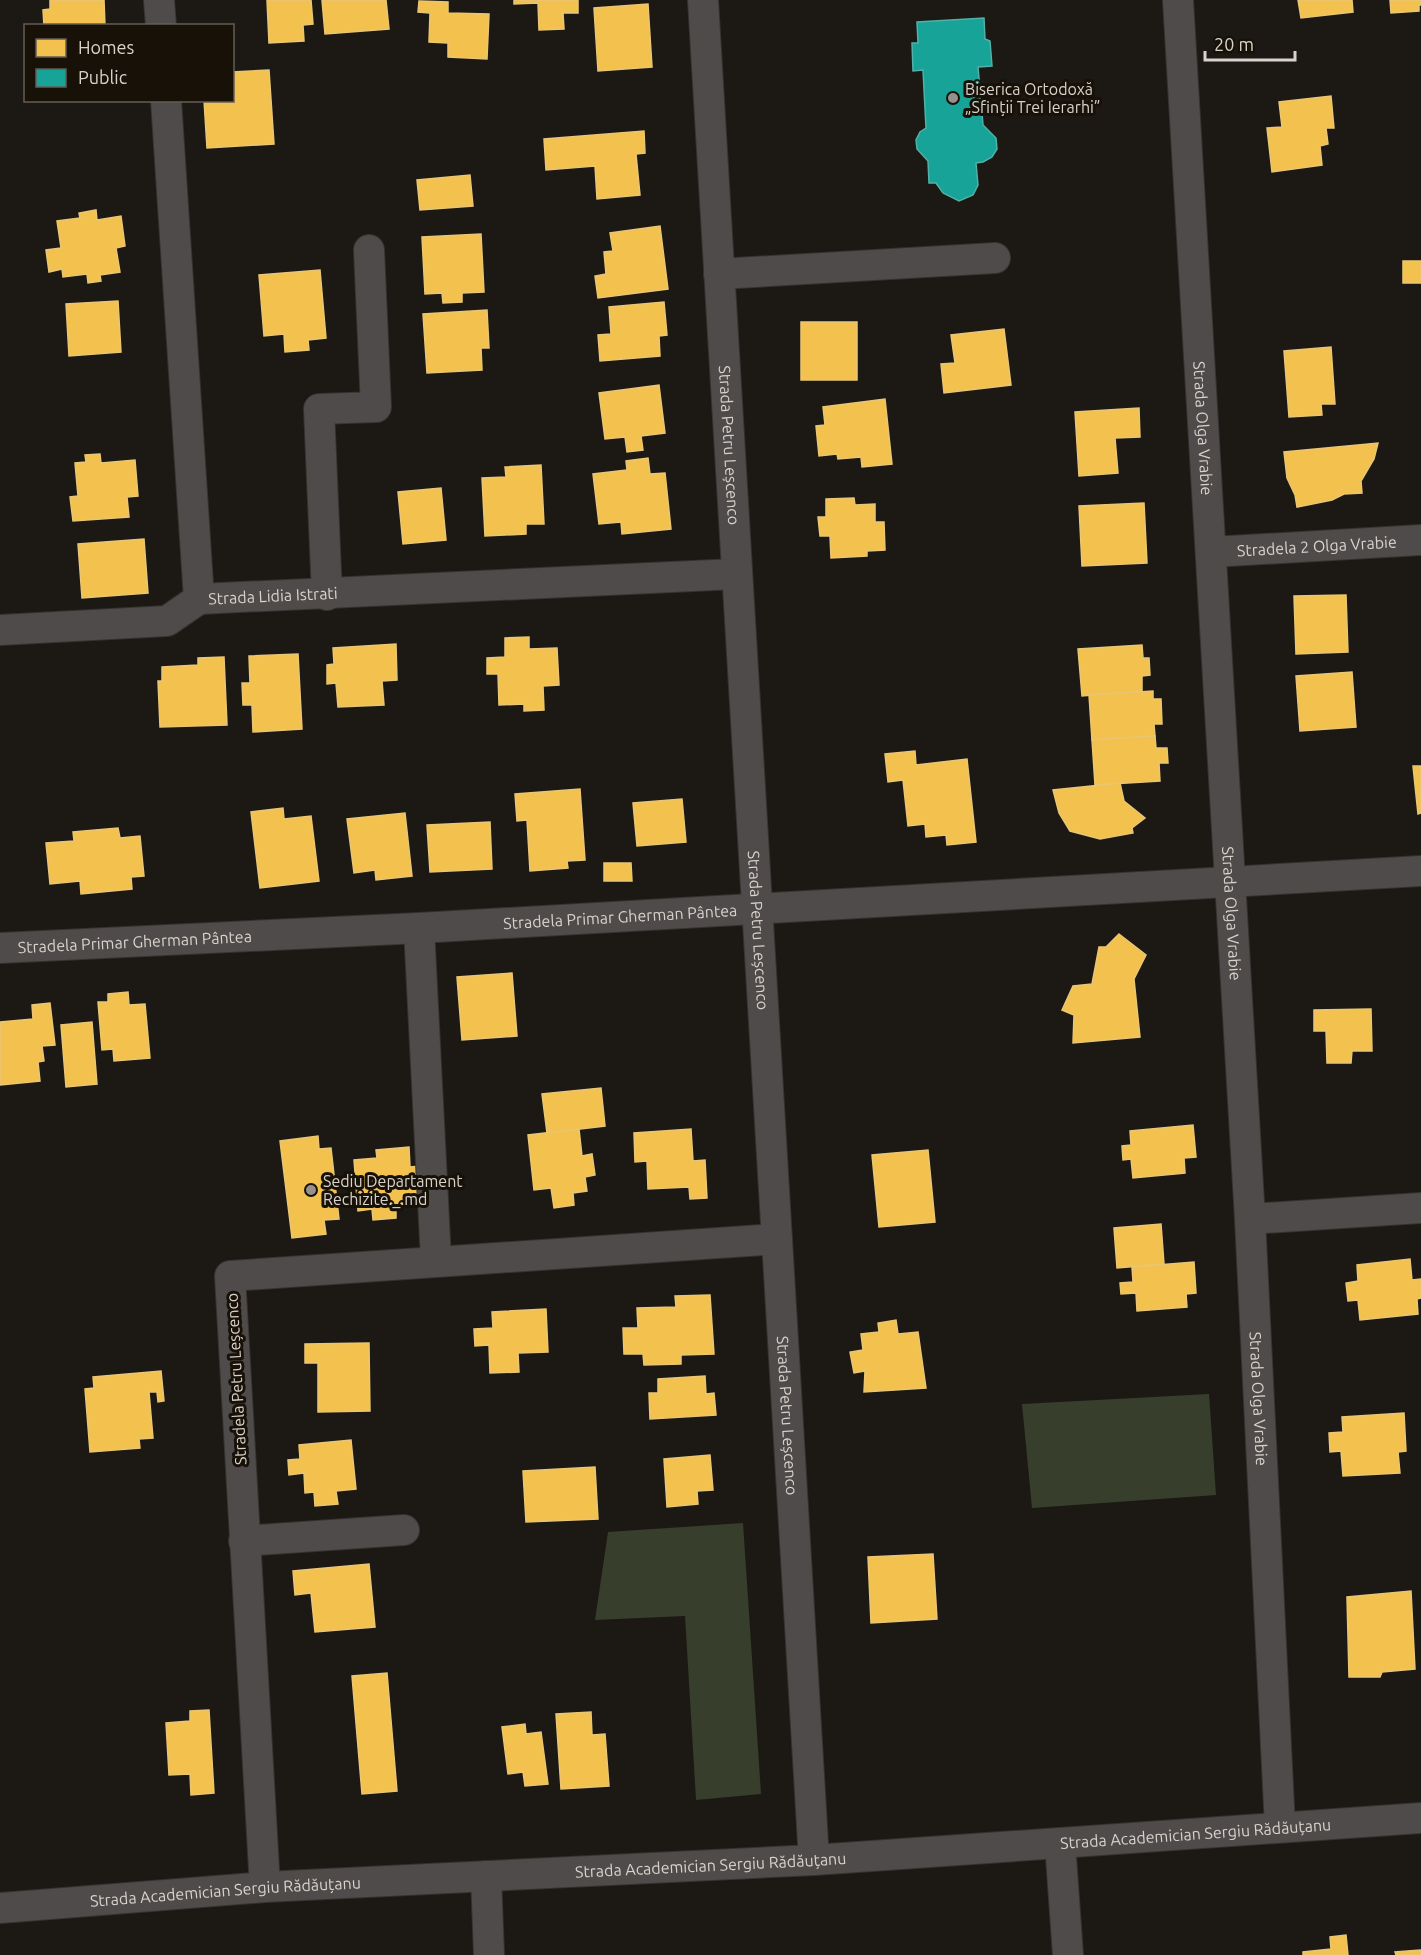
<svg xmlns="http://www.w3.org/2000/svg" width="1421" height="1955" font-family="Ubuntu,sans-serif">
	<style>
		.green { fill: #373e2b }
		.homes { fill: #f2c14e; stroke: #eac674; stroke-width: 1.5 }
		.public { fill: #17a398; stroke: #51b1a8; stroke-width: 1.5 }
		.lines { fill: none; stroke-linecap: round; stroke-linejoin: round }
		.minor-casing { stroke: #35332f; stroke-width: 32 }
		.minor { stroke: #504b4b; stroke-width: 30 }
		.poi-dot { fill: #96918c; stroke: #171108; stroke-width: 2 }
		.labels { text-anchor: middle; stroke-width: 6; stroke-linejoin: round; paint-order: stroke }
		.poi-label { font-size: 16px; fill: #d7d2cc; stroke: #171108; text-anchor: start }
		.street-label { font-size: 16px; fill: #d7d2cc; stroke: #171108 }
	</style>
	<rect width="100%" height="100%" fill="#1c1914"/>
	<!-- green -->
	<g class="green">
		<polygon points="1209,1394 1216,1495 1032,1508 1022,1404"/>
		<polygon points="743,1523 761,1794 696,1800 685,1616 595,1620 608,1532"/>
	</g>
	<!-- homes -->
	<g class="homes">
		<polygon points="50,0 104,0 105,26 44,26 43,10 50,9"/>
		<polygon points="267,0 311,0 313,24 303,25 304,41 269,43"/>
		<polygon points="322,0 386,0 389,29 325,34"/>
		<polygon points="514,0 578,0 578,13 563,13 564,29 539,30 538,3 514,4"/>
		<polygon points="1298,0 1352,0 1353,12 1301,18"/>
		<polygon points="1390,0 1421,0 1421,5 1419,5 1419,11 1391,13"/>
		<polygon points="419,1 448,2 448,13 489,14 487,59 448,57 448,43 429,42 430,13 418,12"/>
		<polygon points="648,4 652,67 598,71 594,8"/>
		<polygon points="269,70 274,144 207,148 204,100 232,100 232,72"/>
		<polygon points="1331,96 1334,128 1326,128 1328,144 1320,146 1322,165 1272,172 1267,128 1282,127 1279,102"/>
		<polygon points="644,131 645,153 636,154 640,195 597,199 595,166 546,170 544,139"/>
		<polygon points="470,175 473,206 420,210 417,180"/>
		<polygon points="96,210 97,220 121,216 125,246 116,248 120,272 100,275 101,281 88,283 87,274 63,277 62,269 49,272 46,250 61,248 57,221 80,218 79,213"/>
		<polygon points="660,226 668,289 598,298 595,276 606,274 604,252 613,251 610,233"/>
		<polygon points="481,234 484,292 462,293 462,302 443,303 442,293 425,294 422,237"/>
		<rect x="1403" y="261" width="18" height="22"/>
		<polygon points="320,270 326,338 308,340 309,350 285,352 284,334 264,336 259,275"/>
		<polygon points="118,301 121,352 69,356 66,304"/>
		<polygon points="664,302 667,335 659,336 660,356 600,361 598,335 611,334 609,307"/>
		<polygon points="487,310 489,348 481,348 482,370 427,373 423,314"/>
		<rect x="801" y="322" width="56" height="58"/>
		<polygon points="1004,329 1011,385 944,393 941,364 955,363 951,335"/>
		<polygon points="1331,347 1335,404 1321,404 1322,415 1289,417 1284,351"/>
		<polygon points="659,385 665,433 641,436 643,450 627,452 625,437 605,439 599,393"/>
		<polygon points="885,399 892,464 862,467 861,457 838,459 837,454 819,456 816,426 825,425 823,407"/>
		<polygon points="1139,408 1140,437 1115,438 1118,473 1079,476 1075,412"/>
		<polygon points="1378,443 1374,459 1361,481 1362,493 1344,494 1332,500 1297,507 1295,495 1287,478 1284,452"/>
		<polygon points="100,454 101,463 135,460 138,496 127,497 129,517 73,521 70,497 78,496 75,463 86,462 85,455"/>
		<polygon points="648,458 650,474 665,473 671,529 622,534 621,522 599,524 593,474 627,470 626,461"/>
		<polygon points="541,465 544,524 526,524 526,534 485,536 482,478 506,477 505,467"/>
		<polygon points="441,488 446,540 403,544 398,492"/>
		<polygon points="854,498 855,505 875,504 875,522 884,522 885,550 867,551 867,556 831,558 830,536 820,536 818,517 826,517 826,499"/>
		<polygon points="1144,503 1147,563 1082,566 1079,506"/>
		<polygon points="144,539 148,593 82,598 78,544"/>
		<polygon points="1346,595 1348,652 1296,654 1294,596"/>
		<polygon points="529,637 529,649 557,648 559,685 543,686 544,710 524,711 524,704 499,705 498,674 487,674 487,658 505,657 505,638"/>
		<polygon points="396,644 397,680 382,681 384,705 338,707 336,683 327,684 327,665 334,664 333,648"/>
		<polygon points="1142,645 1143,658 1149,658 1150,675 1142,676 1142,691 1082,696 1078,649"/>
		<polygon points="298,654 302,729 253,732 252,705 243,705 242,683 250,683 249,656"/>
		<polygon points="224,657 227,725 160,727 158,681 162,681 162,667 198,665 198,658"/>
		<polygon points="1352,672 1356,727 1300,731 1296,676"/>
		<polygon points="1153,691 1153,699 1161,699 1162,724 1154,724 1155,736 1092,740 1089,695"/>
		<polygon points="1155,736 1156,748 1167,748 1168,763 1159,763 1160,781 1095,785 1092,740"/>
		<polygon points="915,751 916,765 967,759 976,842 947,845 946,835 926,837 925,824 908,826 903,780 888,782 885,754"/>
		<polygon points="1413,766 1421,766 1421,813 1418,814"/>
		<polygon points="1120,783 1124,801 1145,818 1132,828 1133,833 1100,839 1070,831 1059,813 1053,790"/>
		<polygon points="580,789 585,860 567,861 568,868 530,871 527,820 517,821 515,794"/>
		<polygon points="682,799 686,842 637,846 633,803"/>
		<polygon points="283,808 284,819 311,816 319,881 260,888 251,812"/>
		<polygon points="405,813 412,876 376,880 375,870 354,873 347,819"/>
		<polygon points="490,822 492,869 430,872 427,825"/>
		<polygon points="118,828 120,838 140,836 144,876 131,877 132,889 81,894 80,881 50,884 46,843 74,841 73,832"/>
		<polygon points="604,863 631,863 632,881 604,881"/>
		<polygon points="1119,934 1146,955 1134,979 1140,1037 1073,1043 1074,1015 1062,1010 1073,986 1092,984 1099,947 1106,947"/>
		<polygon points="512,973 517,1036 462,1040 457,977"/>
		<polygon points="128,992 129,1005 145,1004 150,1058 114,1061 113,1049 102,1050 98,1002 108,1002 108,994"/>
		<polygon points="50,1003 55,1045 42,1046 44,1061 38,1062 40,1081 0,1085 0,1022 33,1019 32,1005"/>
		<polygon points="1371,1009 1372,1051 1352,1051 1351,1063 1327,1063 1326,1031 1314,1031 1314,1010"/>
		<polygon points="92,1022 97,1084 66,1087 61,1025"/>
		<polygon points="601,1088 605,1126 547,1133 542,1094"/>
		<polygon points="1193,1125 1196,1157 1184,1158 1185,1173 1133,1178 1131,1159 1123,1160 1122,1146 1131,1145 1130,1131"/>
		<polygon points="579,1129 582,1156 592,1154 595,1175 585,1177 587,1191 573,1193 574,1205 554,1208 551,1188 534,1190 528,1135"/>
		<polygon points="691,1129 693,1161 705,1160 707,1198 690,1199 689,1187 648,1189 647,1161 635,1162 634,1133"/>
		<polygon points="318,1136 319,1149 331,1148 339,1219 324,1220 326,1234 292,1238 280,1141"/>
		<polygon points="409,1147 410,1167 420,1166 421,1193 410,1194 411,1206 396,1207 396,1218 373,1220 372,1209 358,1211 354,1160 377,1158 376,1150"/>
		<polygon points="928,1150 935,1222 879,1227 872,1155"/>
		<polygon points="1161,1224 1164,1264 1117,1268 1114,1228"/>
		<polygon points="1410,1259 1412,1280 1421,1279 1421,1298 1417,1299 1418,1314 1360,1320 1358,1300 1348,1301 1346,1283 1358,1281 1357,1265"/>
		<polygon points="1194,1262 1196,1293 1186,1294 1187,1307 1137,1311 1136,1293 1121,1294 1120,1283 1133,1282 1132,1267"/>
		<polygon points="710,1295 714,1354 681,1355 681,1364 644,1365 643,1354 624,1354 623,1328 638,1328 637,1308 676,1307 675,1296"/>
		<polygon points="546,1309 548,1352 518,1353 519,1372 490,1373 489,1345 475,1346 474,1329 493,1328 492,1312"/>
		<polygon points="896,1320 898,1334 918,1332 926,1388 864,1392 865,1371 854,1373 850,1352 863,1350 861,1334 879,1332 878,1323"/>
		<polygon points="369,1343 370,1411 318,1412 318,1363 305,1363 305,1344"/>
		<polygon points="161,1371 164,1401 158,1402 157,1392 149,1392 153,1438 139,1439 140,1448 90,1452 85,1389 94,1388 93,1377"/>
		<polygon points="705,1376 706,1394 714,1393 716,1415 650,1419 649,1393 658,1393 658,1379"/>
		<polygon points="1404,1413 1406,1451 1398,1452 1400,1473 1343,1476 1341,1451 1330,1452 1329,1433 1343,1432 1342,1417"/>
		<polygon points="351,1440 356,1489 336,1491 338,1504 315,1506 314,1492 305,1493 304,1473 289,1475 288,1460 300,1459 299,1445"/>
		<polygon points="710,1455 713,1490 697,1491 698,1504 667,1507 664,1459"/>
		<polygon points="595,1467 598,1519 526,1522 523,1471"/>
		<polygon points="933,1554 937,1619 871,1623 868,1557"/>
		<polygon points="369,1564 375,1627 315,1632 311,1593 295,1595 293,1571"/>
		<polygon points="1411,1591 1415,1669 1382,1672 1380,1677 1349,1677 1347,1597"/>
		<polygon points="387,1673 397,1791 362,1794 352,1676"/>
		<polygon points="209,1710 214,1793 191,1795 190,1774 169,1775 166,1723 190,1721 190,1711"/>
		<polygon points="591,1712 592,1735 605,1734 609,1786 561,1789 556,1714"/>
		<polygon points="525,1724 526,1734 541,1732 548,1784 525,1786 523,1772 508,1774 502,1727"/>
		<polygon points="1346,1935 1348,1955 1303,1955 1303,1952 1331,1949 1330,1937"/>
		<polygon points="1421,1950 1421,1955 1396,1955 1395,1952"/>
	</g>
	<!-- public -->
	<polygon class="public" points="984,18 985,39 990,41 992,66 978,67 983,125 996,138 997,149 992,157 983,162 976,163 978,185 973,195 959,201 943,193 936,183 929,183 928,161 917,149 916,140 920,132 926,128 923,70 913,71 912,43 918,43 917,22"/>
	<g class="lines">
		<!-- minor casing -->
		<g class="minor-casing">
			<g id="minor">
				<polyline points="159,0 161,26"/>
				<path id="s1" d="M703,0L814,1860"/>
				<path id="s2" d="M1178,0L1250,1219L1280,1827"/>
				<polyline points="166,100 199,599"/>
				<polyline points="719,274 995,258"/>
				<path id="s3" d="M1212,552L1421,540"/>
				<polyline points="327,595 319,409 376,407 369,250"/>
				<path id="s4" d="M199,599L736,574"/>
				<polyline points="0,630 167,621 199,599"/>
				<polyline points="419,928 436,1260"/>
				<path id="s5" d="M0,948L419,928L1421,871"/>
				<polyline points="1250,1219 1421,1208"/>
				<polyline points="244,1541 404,1530"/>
				<polyline points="1060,1843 1068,1955"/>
				<polyline points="486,1876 489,1955"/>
				<polyline points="265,1887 230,1276 777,1239"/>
				<path id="s6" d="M0,1908L265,1887L814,1860L1421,1818"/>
			</g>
		</g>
		<!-- minor -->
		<use href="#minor" class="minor"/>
	</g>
	<!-- markers -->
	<g class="poi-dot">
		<circle cx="953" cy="98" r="6"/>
		<circle cx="311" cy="1190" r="6"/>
	</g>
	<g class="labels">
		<!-- poi labels -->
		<g class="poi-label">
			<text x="965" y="95">Biserica Ortodoxă<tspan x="965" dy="18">„Sfinții Trei Ierarhi”</tspan></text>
			<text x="323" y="1187">Sediu Departament<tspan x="323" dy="18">Rechizite._.md</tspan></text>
		</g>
		<!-- street labels -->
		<g class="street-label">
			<text dy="6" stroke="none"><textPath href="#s2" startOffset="429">Strada Olga Vrabie</textPath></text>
			<text dy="6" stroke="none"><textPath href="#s1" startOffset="446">Strada Petru Leșcenco</textPath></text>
			<text dy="6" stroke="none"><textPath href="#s3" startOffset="105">Stradela 2 Olga Vrabie</textPath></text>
			<text dy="6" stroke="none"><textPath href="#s4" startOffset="74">Strada Lidia Istrati</textPath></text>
			<text dy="6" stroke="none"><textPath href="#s2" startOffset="915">Strada Olga Vrabie</textPath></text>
			<text dy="6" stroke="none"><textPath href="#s5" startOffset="621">Stradela Primar Gherman Pântea</textPath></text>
			<text dy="6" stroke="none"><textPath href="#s1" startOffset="932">Strada Petru Leșcenco</textPath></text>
			<text dy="6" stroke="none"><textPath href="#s5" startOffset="135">Stradela Primar Gherman Pântea</textPath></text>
			<text transform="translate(236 1379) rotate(-93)" y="6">Stradela Petru Leșcenco</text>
			<text dy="6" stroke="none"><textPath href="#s2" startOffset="1401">Strada Olga Vrabie</textPath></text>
			<text dy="6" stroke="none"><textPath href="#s1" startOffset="1418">Strada Petru Leșcenco</textPath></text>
			<text dy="6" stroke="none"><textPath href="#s6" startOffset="1198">Strada Academician Sergiu Rădăuțanu</textPath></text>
			<text dy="6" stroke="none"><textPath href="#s6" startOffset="712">Strada Academician Sergiu Rădăuțanu</textPath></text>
			<text dy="6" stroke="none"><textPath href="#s6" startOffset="226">Strada Academician Sergiu Rădăuțanu</textPath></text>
		</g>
	</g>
	<!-- legend -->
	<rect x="24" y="24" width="210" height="78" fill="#171108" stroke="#645e56" stroke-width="1.5"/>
	<rect x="36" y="39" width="30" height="18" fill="#f2c14e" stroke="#645e56" stroke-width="1.5"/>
	<text x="78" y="54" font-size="18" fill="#d7d2cc">Homes</text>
	<rect x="36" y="69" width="30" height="18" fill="#17a398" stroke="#645e56" stroke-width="1.5"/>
	<text x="78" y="84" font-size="18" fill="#d7d2cc">Public</text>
	<!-- scale -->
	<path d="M1205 51v9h90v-9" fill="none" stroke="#d7d2cc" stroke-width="3"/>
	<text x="1214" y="51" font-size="18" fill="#d7d2cc" stroke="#171108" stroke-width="4.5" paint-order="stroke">20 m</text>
</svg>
